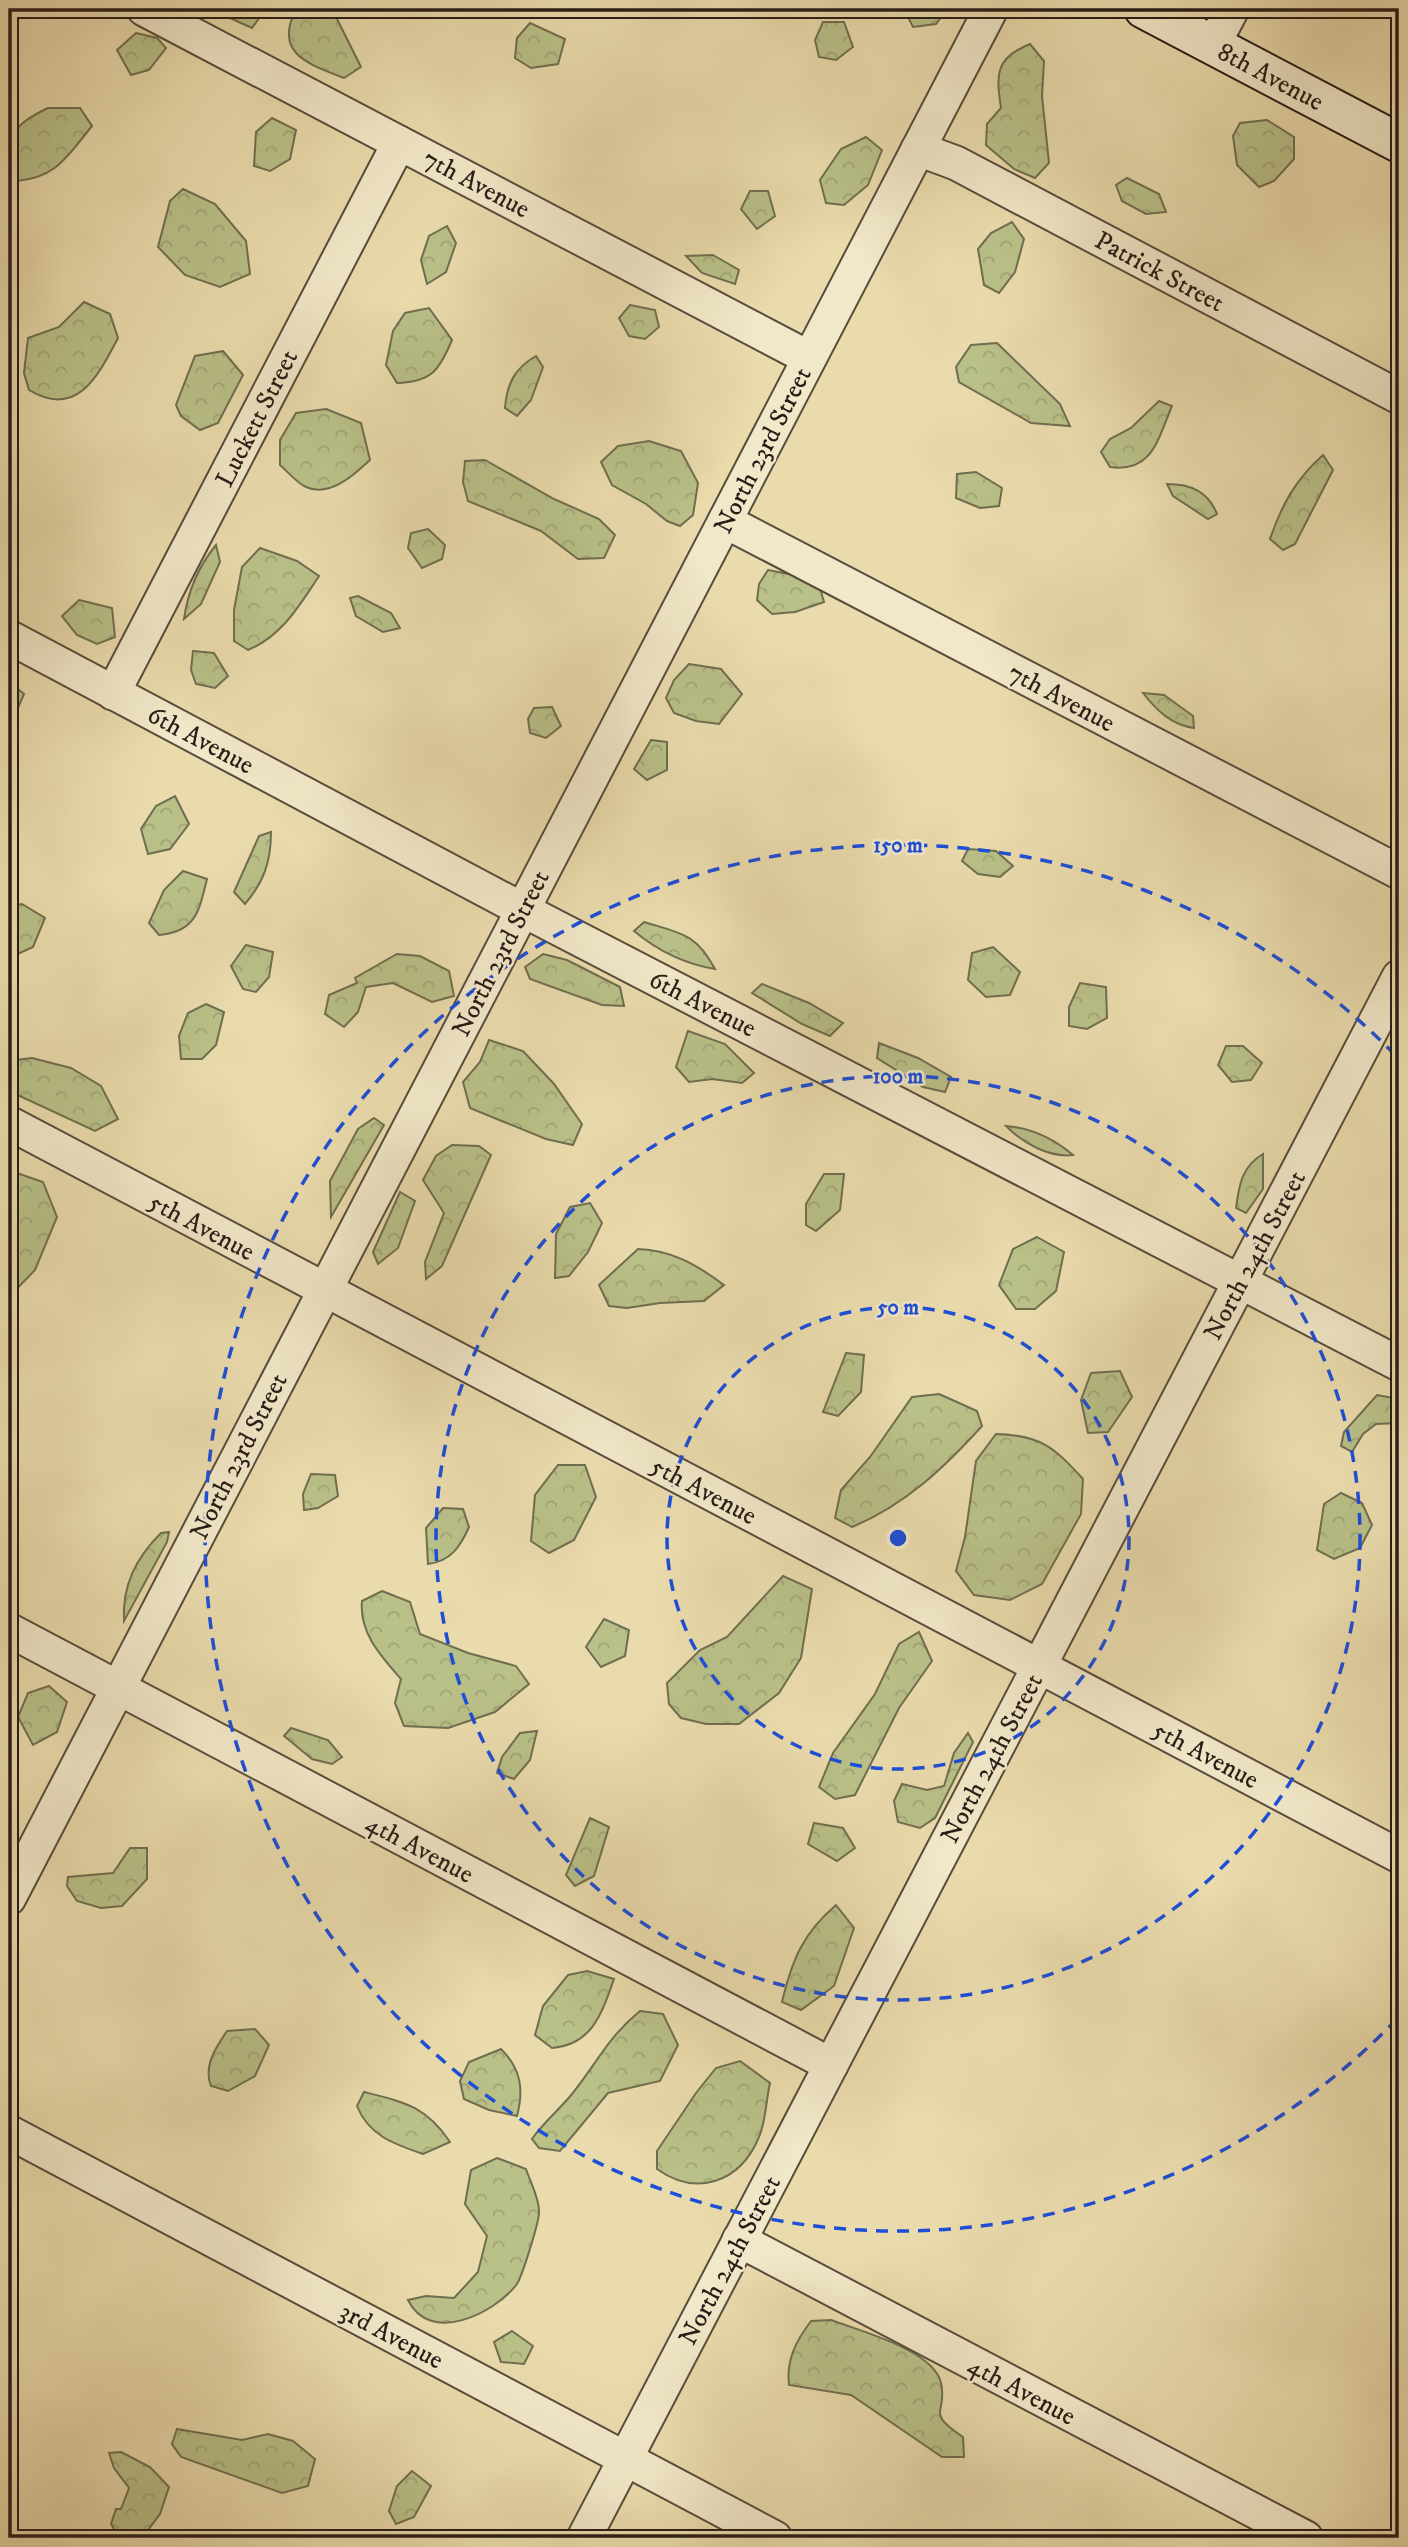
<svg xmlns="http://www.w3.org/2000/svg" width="1408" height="2547" font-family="'IM FELL DW Pica',serif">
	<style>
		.forest { fill: url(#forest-crowns); stroke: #706e50; stroke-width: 2 }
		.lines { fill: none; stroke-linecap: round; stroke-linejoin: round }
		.street-casing { stroke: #584c3c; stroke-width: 37 }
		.secondary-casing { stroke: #281c17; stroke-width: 42 }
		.street { stroke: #f1e8c9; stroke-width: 33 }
		.secondary { stroke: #f1e8c9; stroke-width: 38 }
		.ring { fill: none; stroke: #1d4ed8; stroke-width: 3.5; stroke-dasharray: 12 9 }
		.labels { text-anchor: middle; stroke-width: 5; stroke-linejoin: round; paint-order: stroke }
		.street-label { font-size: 26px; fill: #281c17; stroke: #f1e8c9 }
		.centre { fill: #1d4ed8; stroke: #f1e8c9; stroke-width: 3.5 }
		.ring-label { font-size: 21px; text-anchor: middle; font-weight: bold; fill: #1d4ed8; stroke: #f1e8c9; stroke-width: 5; stroke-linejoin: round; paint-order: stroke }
	</style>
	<defs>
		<pattern id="forest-crowns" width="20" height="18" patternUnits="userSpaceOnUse" patternTransform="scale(1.75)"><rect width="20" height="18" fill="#b9c088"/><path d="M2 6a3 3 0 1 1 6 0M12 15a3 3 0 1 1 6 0" fill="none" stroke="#9fa475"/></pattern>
	</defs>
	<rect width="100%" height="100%" fill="#eadbac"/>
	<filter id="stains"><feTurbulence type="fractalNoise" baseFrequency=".00286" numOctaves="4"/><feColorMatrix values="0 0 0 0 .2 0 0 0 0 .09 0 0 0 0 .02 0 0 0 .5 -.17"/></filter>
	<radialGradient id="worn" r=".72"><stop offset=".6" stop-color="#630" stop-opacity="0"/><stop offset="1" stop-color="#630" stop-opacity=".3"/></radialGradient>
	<!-- forest -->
	<g class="forest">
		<polygon points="210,9 251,9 260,17 252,28"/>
		<path d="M296,9H332L361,67L344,78C309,64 273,54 296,9Z"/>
		<polygon points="904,9 947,9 936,24 913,27"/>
		<polygon points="823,22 844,22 853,47 836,60 819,57 815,40"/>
		<polygon points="530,23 565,39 558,64 531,68 515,58 517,38"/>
		<polygon points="136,33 157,38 166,48 149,70 131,75 117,50"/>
		<path d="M1030,44L1044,61L1042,96L1049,163L1035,178L1014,169L986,145L987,124L1001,108C996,74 995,58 1030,44Z"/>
		<path d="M48,108H80L92,126C68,155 57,178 16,181L9,175C9,134 11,126 48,108Z"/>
		<polygon points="272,118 296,130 290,159 270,171 254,166 256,132"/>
		<polygon points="1267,120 1294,137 1294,159 1274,181 1259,187 1237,165 1233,136 1240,123"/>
		<polygon points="866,137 882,150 868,185 844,205 826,203 820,180 841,149"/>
		<polygon points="1127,178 1159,194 1166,212 1146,214 1122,201 1116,185"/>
		<polygon points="183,189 215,204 246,241 250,274 220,287 185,275 158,247 170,201"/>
		<polygon points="750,191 768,191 775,216 757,229 741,209"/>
		<polygon points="1012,222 1024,239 1015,272 999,293 984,285 978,249 991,233"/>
		<polygon points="447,226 456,243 446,272 427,284 421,260 429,236"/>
		<polygon points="713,255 739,270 735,284 702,273 686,256"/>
		<path d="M84,302L110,314L118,338C98,376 77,419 29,390L24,373L28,338L59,327Z"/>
		<polygon points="630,305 655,310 659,327 645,339 629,336 619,318"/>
		<path d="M429,308L452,340C439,371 431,382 397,383L386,365L393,331L405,313Z"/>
		<polygon points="997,343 1060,404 1070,426 1031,423 959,382 956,367 971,345"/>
		<polygon points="223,351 243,375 218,423 200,430 181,416 176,405 195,356"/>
		<path d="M536,356L543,367L531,400L517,416L505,408C507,383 515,368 536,356Z"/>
		<path d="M1159,401L1172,406C1158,438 1153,473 1110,467L1101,452L1110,439L1131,428Z"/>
		<path d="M326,409L361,423L370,460C355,474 330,498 306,487C297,483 288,472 280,465V440L296,413Z"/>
		<polygon points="649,441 681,451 698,483 693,515 680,526 667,521 646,504 612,485 601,462 618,446"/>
		<path d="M1323,455L1333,470L1295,544L1283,550L1270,539C1282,504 1296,479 1323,455Z"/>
		<polygon points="485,460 554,499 599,519 615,535 604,558 578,559 541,531 468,501 463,482 465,461"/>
		<polygon points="976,472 1002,488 999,506 980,508 956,498 957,474"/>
		<path d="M1167,484C1190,484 1208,491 1217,514L1208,519L1173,496Z"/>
		<polygon points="428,529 445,545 442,559 422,568 408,548 411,533"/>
		<path d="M216,545L220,562L201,604L184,619C188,590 198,567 216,545Z"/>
		<path d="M260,548L297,561L319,576C299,606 282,636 248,650L234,641V610L242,567Z"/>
		<polygon points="768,570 794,575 820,588 824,602 795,612 772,614 757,600 759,584"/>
		<polygon points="358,596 391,613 400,628 383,632 356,616 350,598"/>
		<polygon points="79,600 112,608 115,637 97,644 77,635 62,616"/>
		<polygon points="193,651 214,653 228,676 215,688 196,684 191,670"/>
		<polygon points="689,664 721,669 742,694 719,724 696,721 674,713 666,698 674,680"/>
		<polygon points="9,682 24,694 14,717 9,718"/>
		<path d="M1143,693L1164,695L1193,716L1194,728C1172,725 1157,711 1143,693Z"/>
		<polygon points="552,707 561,726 546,738 530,733 528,719 534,708"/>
		<polygon points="651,740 667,742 667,770 647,780 634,769"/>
		<polygon points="175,796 189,824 170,849 148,854 141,829 156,806"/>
		<path d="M271,832C271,861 264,882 245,904L234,892L259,836Z"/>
		<polygon points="968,849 996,851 1013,866 1000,877 978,874 962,861"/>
		<path d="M183,871L207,879C199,911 196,932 159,935L149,923L164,890Z"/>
		<polygon points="22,904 45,918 33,947 9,958 9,906"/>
		<path d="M644,922C680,933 696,933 715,969C685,964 658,951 634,931Z"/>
		<polygon points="246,945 273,952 269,977 256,992 243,989 231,966"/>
		<polygon points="993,947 1020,972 1010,995 986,997 968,980 972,953"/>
		<polygon points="397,954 420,956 449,971 454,996 432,1002 393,983 366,987 358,1012 344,1027 325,1014 329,995 357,983 355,978"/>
		<polygon points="543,954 567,960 620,987 624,1006 602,1005 530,979 525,967"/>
		<polygon points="1080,983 1106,987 1107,1018 1087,1029 1069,1026 1069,1007"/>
		<polygon points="762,984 809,1003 843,1023 830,1036 802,1024 752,993"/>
		<polygon points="206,1004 224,1012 216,1045 202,1059 181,1059 179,1036 188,1013"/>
		<polygon points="688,1031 725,1044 754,1073 742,1083 712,1079 689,1082 676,1067"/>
		<polygon points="489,1040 523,1051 554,1084 582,1124 573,1145 546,1139 470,1108 463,1082 480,1062"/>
		<polygon points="879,1043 918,1058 951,1077 945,1092 923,1087 877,1058"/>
		<polygon points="1226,1046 1243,1046 1262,1063 1251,1080 1232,1082 1218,1065"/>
		<polygon points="32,1058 71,1068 101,1086 118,1119 95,1131 9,1091 9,1061"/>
		<polygon points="374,1118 384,1125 331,1217 330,1181 358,1129"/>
		<path d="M1006,1126C1031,1128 1054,1139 1073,1155C1049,1158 1023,1143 1006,1126Z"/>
		<polygon points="452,1145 479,1146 491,1155 442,1266 426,1279 425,1262 444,1213 423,1180 436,1156"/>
		<path d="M1263,1154V1189L1246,1213L1236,1208C1239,1185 1242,1166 1263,1154Z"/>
		<polygon points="11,1171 43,1182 57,1217 35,1270 9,1297"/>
		<polygon points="824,1174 844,1174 840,1210 816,1231 806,1225 806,1204"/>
		<polygon points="400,1192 415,1201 398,1248 378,1264 373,1252"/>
		<polygon points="590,1203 602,1223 588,1252 569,1276 555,1278 556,1234 570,1207"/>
		<polygon points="1037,1237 1064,1252 1056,1291 1035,1309 1016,1309 999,1285 1013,1249"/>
		<path d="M638,1249C672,1250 697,1265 724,1285L704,1301L660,1303L627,1308L609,1306L599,1285Z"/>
		<polygon points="846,1353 864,1355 861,1392 838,1416 823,1412"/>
		<polygon points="1120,1371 1132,1397 1108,1432 1088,1433 1081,1400 1091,1373"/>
		<path d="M939,1394L977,1411L982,1426C944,1468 905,1505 852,1527L835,1518L841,1490L870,1457L912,1397Z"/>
		<polygon points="1377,1395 1399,1399 1399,1423 1376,1424 1363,1434 1352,1452 1341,1446 1344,1432"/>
		<path d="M996,1434C1040,1435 1054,1447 1083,1479L1081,1514L1042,1584L1010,1600L974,1595L956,1571L965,1537L976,1461Z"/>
		<polygon points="558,1465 585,1465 596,1497 574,1540 549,1553 531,1541 535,1495"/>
		<polygon points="311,1474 335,1475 338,1496 318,1508 304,1510 303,1494"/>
		<polygon points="1341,1493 1362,1503 1372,1525 1360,1548 1334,1559 1317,1550 1324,1504"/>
		<path d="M443,1508L463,1509L469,1527C460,1547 451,1561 428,1564L426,1528Z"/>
		<path d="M169,1532L167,1542L124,1621C122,1585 136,1558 161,1533Z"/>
		<polygon points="783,1576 812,1589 801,1658 779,1693 739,1724 706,1724 681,1718 669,1704 667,1683 700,1650 727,1637"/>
		<path d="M382,1591L410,1602L420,1634L468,1653L516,1666L529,1684L495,1712L448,1728L404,1726L395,1703L401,1679C381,1656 359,1633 362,1601Z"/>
		<polygon points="604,1619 629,1630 625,1656 601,1667 586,1647"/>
		<polygon points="919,1632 932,1661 899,1708 855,1795 835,1799 819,1787 833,1753 875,1694 899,1644"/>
		<polygon points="49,1686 67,1702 57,1732 33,1745 18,1717 28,1693"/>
		<polygon points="291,1728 328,1740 342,1757 332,1764 312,1759 284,1736"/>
		<polygon points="537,1731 530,1760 514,1779 497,1773 502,1757 520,1733"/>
		<polygon points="968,1733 973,1742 935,1818 920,1828 898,1822 894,1801 902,1784 927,1790 944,1786 954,1753"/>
		<polygon points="590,1818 609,1827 594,1876 575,1886 566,1875"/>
		<polygon points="814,1823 843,1828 855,1848 837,1861 808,1844"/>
		<polygon points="130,1848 147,1848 147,1879 122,1906 101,1908 77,1901 67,1886 68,1877 113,1873"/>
		<path d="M836,1905L854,1928L834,1986L801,2010L782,2002C792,1960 803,1933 836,1905Z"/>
		<path d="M587,1971L614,1979C602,2013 592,2045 552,2048L535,2035L543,2006L568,1975Z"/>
		<path d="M640,2011L663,2014L678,2045L660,2081L608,2093L560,2151L539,2148L532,2139C544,2122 559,2110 572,2094C597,2063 608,2037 640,2011Z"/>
		<path d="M255,2029L269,2045L255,2076L228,2091L211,2086C203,2066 216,2047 227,2031Z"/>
		<path d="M501,2049C521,2069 524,2089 517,2116L489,2110L464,2099L460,2081L469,2062Z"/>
		<path d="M740,2061L770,2083C766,2100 766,2121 759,2137C740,2183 696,2197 657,2169V2151L696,2093L716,2068Z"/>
		<path d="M364,2092C404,2102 426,2106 450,2142L423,2154C394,2144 369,2136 357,2106Z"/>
		<path d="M497,2158L526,2169C530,2181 539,2198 539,2211C540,2220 522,2276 517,2284C494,2314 430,2345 408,2300L426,2296L454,2298L478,2272L487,2236L465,2204L471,2170Z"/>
		<path d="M831,2320C860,2331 934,2350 941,2383C948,2414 924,2411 963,2437L964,2457H942L851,2395L789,2385C786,2360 796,2341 811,2321Z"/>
		<polygon points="512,2331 533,2346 524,2364 501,2362 494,2342"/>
		<polygon points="177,2429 242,2440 268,2434 293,2441 315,2459 308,2486 282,2493 181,2457 172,2444"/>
		<polygon points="121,2452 150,2467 169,2487 160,2514 142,2538 119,2538 111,2524 116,2509 121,2509 129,2488 114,2468 109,2453"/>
		<polygon points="412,2471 431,2486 414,2517 396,2524 389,2511 397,2486"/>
	</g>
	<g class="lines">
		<!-- street casing -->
		<g class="street-casing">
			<g id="street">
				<polyline points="144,9 809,358"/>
				<polyline points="1213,45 1232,9"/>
				<polyline points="918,149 956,163 1399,397"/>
				<polyline points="725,521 1399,872"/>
				<polyline points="9,637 523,910 1399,1364"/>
				<polyline points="113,693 399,143"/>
				<polyline points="9,1123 1399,1856"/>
				<polyline points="9,1630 831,2065"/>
				<polyline points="9,1898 991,9"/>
				<polyline points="9,2132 775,2538"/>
				<polyline points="739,2240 1306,2538"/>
				<polyline points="584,2538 1399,977"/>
			</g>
		</g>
		<!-- secondary casing -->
		<g class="secondary-casing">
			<polyline id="secondary" points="1144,9 1399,143"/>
		</g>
		<!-- street -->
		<use href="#street" class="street"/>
		<!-- secondary -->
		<use href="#secondary" class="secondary"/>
	</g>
	<!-- distance rings -->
	<g class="ring">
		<circle cx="898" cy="1538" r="231"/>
		<circle cx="898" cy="1538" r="462"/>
		<path d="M1397 2019A693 693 0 1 1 1397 1057"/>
	</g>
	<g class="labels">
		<!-- street labels -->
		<g class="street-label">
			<text transform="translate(1271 76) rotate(28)" y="9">8th Avenue</text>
			<text transform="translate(477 183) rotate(28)" y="9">7th Avenue</text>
			<text transform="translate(1160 271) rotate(28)" y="9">Patrick Street</text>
			<text transform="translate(256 418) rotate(-63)" y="9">Luckett Street</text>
			<text transform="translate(762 450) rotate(-63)" y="9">North 23rd Street</text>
			<text transform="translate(1062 697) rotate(28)" y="9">7th Avenue</text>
			<text transform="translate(201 739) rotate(28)" y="9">6th Avenue</text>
			<text transform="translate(500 953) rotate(-63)" y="9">North 23rd Street</text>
			<text transform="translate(703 1003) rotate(27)" y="9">6th Avenue</text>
			<text transform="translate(202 1226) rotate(28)" y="9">5th Avenue</text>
			<text transform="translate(1254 1255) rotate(-62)" y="9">North 24th Street</text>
			<text transform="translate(238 1456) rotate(-63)" y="9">North 23rd Street</text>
			<text transform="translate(704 1490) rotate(28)" y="9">5th Avenue</text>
			<text transform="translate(1206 1754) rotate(28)" y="9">5th Avenue</text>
			<text transform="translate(991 1758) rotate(-62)" y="9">North 24th Street</text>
			<text transform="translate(420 1848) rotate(28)" y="9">4th Avenue</text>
			<text transform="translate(729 2260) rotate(-62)" y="9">North 24th Street</text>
			<text transform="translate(392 2335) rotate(28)" y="9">3rd Avenue</text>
			<text transform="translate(1022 2390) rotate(28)" y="9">4th Avenue</text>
		</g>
	</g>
	<circle cx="898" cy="1538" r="10" class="centre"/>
	<g class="ring-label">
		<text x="898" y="852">150 m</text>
		<text x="898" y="1083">100 m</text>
		<text x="898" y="1314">50 m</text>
	</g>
	<!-- margin -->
	<rect width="1408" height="2547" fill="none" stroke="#eadbac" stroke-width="35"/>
	<rect x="10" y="10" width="1387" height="2526" fill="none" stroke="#281c17" stroke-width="3.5"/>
	<rect x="18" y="18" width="1373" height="2512" fill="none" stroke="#281c17" stroke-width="2"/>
	<rect width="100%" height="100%" filter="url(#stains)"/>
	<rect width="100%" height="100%" fill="url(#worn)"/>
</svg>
